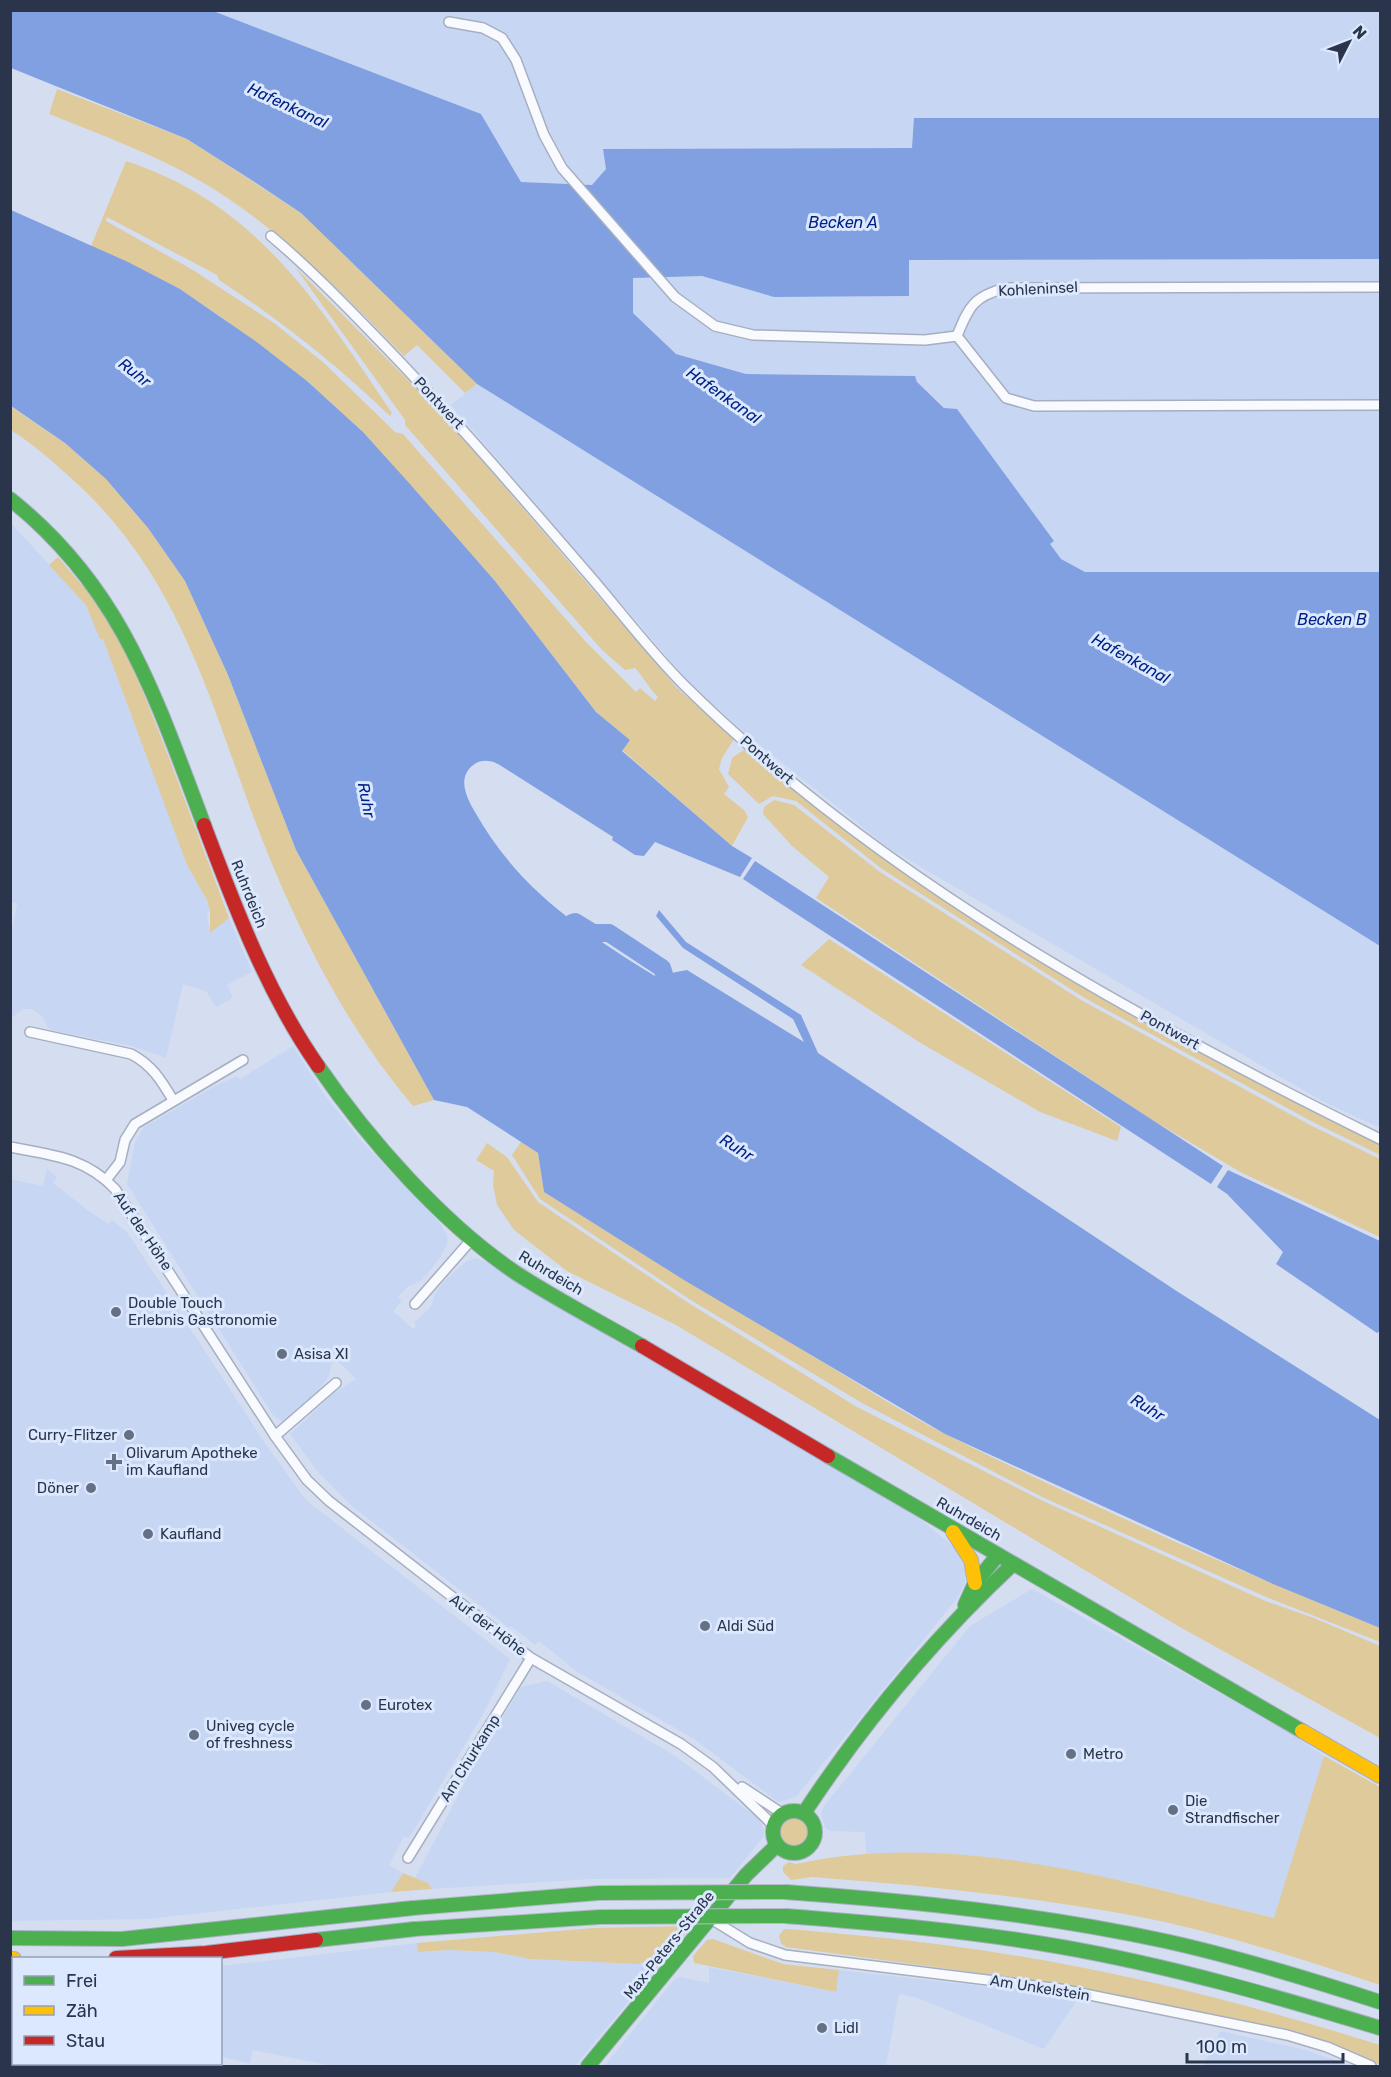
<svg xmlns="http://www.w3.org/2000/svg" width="1391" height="2077" font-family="Rubik,sans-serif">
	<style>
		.built { fill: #c7d6f2 }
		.green { fill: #dfca9c }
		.water { fill: #80a0e2 }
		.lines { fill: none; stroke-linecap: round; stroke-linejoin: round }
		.river { stroke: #80a0e2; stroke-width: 18 }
		.street-casing { stroke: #a6afc1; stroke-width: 12 }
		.fast-casing { stroke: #a6afc1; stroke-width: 16 }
		.slow-casing { stroke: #a6afc1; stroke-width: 16 }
		.jam-casing { stroke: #a6afc1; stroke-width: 16 }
		.street { stroke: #f9fafd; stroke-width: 9 }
		.fast { stroke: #4caf50; stroke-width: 14 }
		.slow { stroke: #ffc107; stroke-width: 14 }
		.jam { stroke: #c62828; stroke-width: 14 }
		.fast-bridge-casing { stroke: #b6bcc8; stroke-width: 16; stroke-linecap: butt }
		.fast-bridge { stroke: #4caf50; stroke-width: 14 }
		.poi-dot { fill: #667085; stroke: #dce8fe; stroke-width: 2 }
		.labels { text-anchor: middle; stroke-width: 6; stroke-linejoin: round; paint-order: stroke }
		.street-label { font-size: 15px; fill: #2a354b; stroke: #dce8fe }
		.poi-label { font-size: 15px; fill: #2a354b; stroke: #dce8fe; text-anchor: start }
		.water-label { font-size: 16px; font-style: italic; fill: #002286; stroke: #dce8fe }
	</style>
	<rect width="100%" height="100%" fill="#d5def1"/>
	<!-- built -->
	<g class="built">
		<polygon points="213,11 1380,11 1380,118 915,118 913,148 603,149 606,169 592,185 521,182 481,114"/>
		<polygon points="1380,259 1380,572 1085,572 1061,559 1049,544 1054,541 945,408 917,382 915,376 746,374 676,354 633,313 633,277 702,276 774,297 909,296 909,260"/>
		<polygon points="477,384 1380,946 1380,1128 1322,1101 890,849 746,734 686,679 451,405"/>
		<polygon points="11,523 86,605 106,646 187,865 207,900 210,910 207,914 210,932 229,918 252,972 227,985 233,998 216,1007 206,991 183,984 166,1058 132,1046 54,1031 48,1028 41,1015 32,1009 23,1009 11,1018 11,934 17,904 11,902"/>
		<polygon points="293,1046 323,1093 363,1143 440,1223 447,1235 447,1245 440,1258 422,1280 407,1287 398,1297 402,1301 393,1311 413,1329 416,1326 414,1322 431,1307 435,1293 446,1279 467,1261 476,1258 487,1262 528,1290 911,1512 958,1550 966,1573 965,1583 958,1597 796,1797 778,1802 694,1739 576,1671 539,1641 535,1645 511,1626 509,1628 353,1507 318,1472 290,1434 334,1393 356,1379 342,1365 333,1359 329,1376 319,1390 287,1421 283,1422 273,1415 127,1184 135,1142 144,1127 213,1087 237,1076 240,1079"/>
		<polygon points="47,1169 57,1177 53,1183 85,1208 108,1224 112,1220 127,1232 265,1443 306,1500 510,1659 486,1709 411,1835 408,1838 404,1836 389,1865 403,1873 391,1892 148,1919 11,1921 10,1179 43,1186"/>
		<polygon points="1032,1589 1284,1729 1324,1756 1275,1918 1130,1882 969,1855 866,1854 865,1832 830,1831 825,1827 821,1814 824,1806 970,1626"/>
		<polygon points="547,1681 674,1755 759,1819 764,1830 764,1836 730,1878 591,1879 432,1889 428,1883 415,1878 472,1769 521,1687"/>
		<polygon points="417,1943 418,1952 449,1950 494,1952 530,1959 639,1964 648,1960 653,1972 575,2066 333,2066 253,2050 250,2063 221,2057 221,1966"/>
		<polygon points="709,1967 835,1992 839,1970 1042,1993 1077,2000 1044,2049 915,1997 899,1994 886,2066 604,2066 675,1979 680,1977 709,1983"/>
		<polygon points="1220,2031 1306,2050 1351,2066 1203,2066"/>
	</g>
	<!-- green -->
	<g class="green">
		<path d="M57,89L187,139L301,213L477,384L465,393L417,345L404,356C343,294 280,228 202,182C154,154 101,135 49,114Z"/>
		<path d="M126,161C258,204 319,305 392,413L390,416C338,366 280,320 219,280L217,275L107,217L106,221L193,270L274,323L324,363L395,432L403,434L586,642L636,692L640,688L655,701L658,697C648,687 644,678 635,668L625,670L602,650L405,425V420L295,267L441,413L677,688L734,739L722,758L719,769L729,787L724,794L744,810L748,817L732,846L622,750L630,740L596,712L495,581L363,432L307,381L221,317L180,289L91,246Z"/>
		<path d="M10,406L65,443L106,479L148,528L185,581L228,675L296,850L434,1100L413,1106C352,1034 308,950 272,864C213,722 191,586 71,478C52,461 33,444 11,430Z"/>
		<path d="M58,557L81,584L83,583C124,637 147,701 171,763C190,815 210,866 229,918L210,933V910L207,900L187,865L103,639H100L86,605L49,565Z"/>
		<path d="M745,749C938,912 1155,1033 1380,1144V1155L1311,1121L1083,997L882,869L796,801L773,796L759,804L728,774L732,758Z"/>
		<polygon points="774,800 794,805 880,872 1081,1000 1310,1125 1380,1159 1380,1237 1242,1173 1154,1121 816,898 829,877 792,846 763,814 764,807"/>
		<polygon points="829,939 1121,1127 1117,1141 1040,1112 919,1042 801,965"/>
		<path d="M521,1142L538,1153L544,1192C634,1249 725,1304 816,1358C859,1384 902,1412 947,1435C1088,1505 1234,1569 1380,1628V1642L1264,1596L1042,1497L862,1403L689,1299L540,1199L512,1155Z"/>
		<polygon points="487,1143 507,1157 538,1202 687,1302 857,1407 1043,1501 1263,1600 1314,1618 1380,1646 1380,1738 1178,1626 676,1325 567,1271 514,1230 497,1205 493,1185 494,1171 476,1160"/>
		<path d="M1324,1756L1380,1787V1985C1299,1958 1215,1931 1130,1915C1025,1896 919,1885 812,1877L791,1880L783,1872V1866L789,1862L796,1864C955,1829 1120,1881 1274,1918Z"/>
		<circle cx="794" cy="1832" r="14"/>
		<polygon points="403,1873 428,1883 432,1889 391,1892"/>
		<polygon points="692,1926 653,1972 648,1960 639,1964 530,1959 494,1952 449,1950 418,1952 417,1943 593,1928"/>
		<path d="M784,1929C811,1930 838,1934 865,1936C1046,1953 1208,1991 1380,2045V2065L1329,2042L1287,2029L1061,1984L786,1947L781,1943L779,1936Z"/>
		<polygon points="713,1939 783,1964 839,1970 836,1992 694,1963 693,1956 707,1940"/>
	</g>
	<!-- water -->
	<g class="water">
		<polygon points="10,11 213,11 481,114 521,182 592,185 606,169 603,149 912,148 914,118 1380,118 1380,259 909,260 909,296 774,297 702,276 633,278 633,313 676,354 746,374 915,376 917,382 944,408 957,409 1054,541 1050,544 1061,559 1085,572 1380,572 1380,946 477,384 301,213 256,183 187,139 11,68"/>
		<path d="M11,210L128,262L180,289L258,343L307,381L363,432L409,483L495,581L596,712L630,740L622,751L732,846L752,858L740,877L655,842L644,856L635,855L612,840L613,837L498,764C489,760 480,759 472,766C457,779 467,798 475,812C519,890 581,930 655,976L687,970L804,1042L793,1019L683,948L656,916L659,910L686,942L801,1015L818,1053L1175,1290L1380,1420V1628L1273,1584L945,1434L684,1280L544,1192L538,1153L467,1107L434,1100L296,850L228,675L185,581L148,528L106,479L65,443L11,406Z"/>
		<polygon points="755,861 1223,1166 1211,1184 743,879"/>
		<polygon points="1228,1170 1380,1241 1380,1331 1377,1333 1276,1264 1283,1252 1227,1194 1217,1187"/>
	</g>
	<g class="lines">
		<!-- river -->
		<polyline class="river" points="572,923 575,922 593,933 609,933 662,968 664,974"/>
		<!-- street casing -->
		<g class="street-casing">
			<g id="street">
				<polyline points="449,22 483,28 502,38 516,60 544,135 562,168 675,297 715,326 753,335 925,340 957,336"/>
				<path d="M271,236C308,267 342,302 376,337C450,413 519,494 589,575C620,611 650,651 684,685C880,879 1135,1018 1380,1139"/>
				<polyline points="957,336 1006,398 1034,406 1380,405"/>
				<path d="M957,336C969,306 974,296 1006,288L1380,287"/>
				<path d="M30,1032L131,1054C152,1065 161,1080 173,1100"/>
				<path d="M10,1147C51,1155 85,1157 115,1189L275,1436L307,1480L329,1501L531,1658L681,1744L713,1767L773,1825"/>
				<polyline points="106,1180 120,1162 125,1140 135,1124 243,1060"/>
				<polyline points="415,1304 472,1239"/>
				<polyline points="275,1436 336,1383"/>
				<polyline points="742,1787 783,1814"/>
				<polyline points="408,1858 531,1658"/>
				<polyline points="711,1919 750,1943 785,1955 1060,1989 1287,2035 1327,2047 1371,2066"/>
			</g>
		</g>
		<!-- fast casing -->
		<g class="fast-casing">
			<g id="fast">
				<path d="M10,499C122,588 155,696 204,825"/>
				<path d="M318,1066C368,1139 442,1223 516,1273C556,1299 600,1322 642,1346"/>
				<polyline points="828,1456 1302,1731"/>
				<polyline points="965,1605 975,1583 998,1555"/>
				<circle cx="794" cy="1832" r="21"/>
				<path d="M804,1813C864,1722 934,1638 1013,1564"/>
				<path d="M785,1892C912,1901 1040,1914 1165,1941C1238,1957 1309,1979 1380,2002"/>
				<path d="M785,1916C878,1923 970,1931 1062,1947C1170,1966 1275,1996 1380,2028"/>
				<polyline points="10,1938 122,1939 413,1908"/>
				<polyline points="316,1940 415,1929"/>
				<polyline points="588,2066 746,1875 777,1845"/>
			</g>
		</g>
		<!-- slow casing -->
		<g class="slow-casing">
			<g id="slow">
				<polyline points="953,1532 971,1560 975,1583"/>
				<polyline points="1302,1731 1380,1776"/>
				<polyline points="10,1959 14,1959"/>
			</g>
		</g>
		<!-- jam casing -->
		<g class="jam-casing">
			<g id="jam">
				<path d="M204,825C235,907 267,993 318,1066"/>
				<polyline points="642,1346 828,1456"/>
				<polyline points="116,1958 206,1953 316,1940"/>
			</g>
		</g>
		<!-- street -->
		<use href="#street" class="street"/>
		<!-- fast -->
		<use href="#fast" class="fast"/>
		<!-- slow -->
		<use href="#slow" class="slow"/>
		<!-- jam -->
		<use href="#jam" class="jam"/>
		<!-- fast-bridge casing -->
		<g class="fast-bridge-casing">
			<g id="fast-bridge">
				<polyline points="413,1908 599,1893 785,1892"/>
				<polyline points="415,1929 600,1917 785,1916"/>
			</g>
		</g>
		<!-- fast-bridge -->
		<use href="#fast-bridge" class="fast-bridge"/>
	</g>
	<!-- markers -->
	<g class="poi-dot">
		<circle cx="116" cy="1312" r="6"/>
		<circle cx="282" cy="1354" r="6"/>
		<circle cx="129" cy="1435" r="6"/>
		<path d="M111 1453h6v6h6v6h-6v6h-6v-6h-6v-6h6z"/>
		<circle cx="91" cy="1488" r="6"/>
		<circle cx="148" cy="1534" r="6"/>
		<circle cx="705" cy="1626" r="6"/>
		<circle cx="366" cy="1705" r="6"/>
		<circle cx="194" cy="1735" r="6"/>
		<circle cx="1071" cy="1754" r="6"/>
		<circle cx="1173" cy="1810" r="6"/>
		<circle cx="822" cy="2028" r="6"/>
	</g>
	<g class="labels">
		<!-- street labels -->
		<g class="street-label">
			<text transform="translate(1038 289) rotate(-3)" y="5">Kohleninsel</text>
			<text transform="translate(439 403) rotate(47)" y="5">Pontwert</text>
			<text transform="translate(767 760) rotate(41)" y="5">Pontwert</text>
			<text transform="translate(249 894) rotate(68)" y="5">Ruhrdeich</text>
			<text transform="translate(1170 1030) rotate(29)" y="5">Pontwert</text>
			<text transform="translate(143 1231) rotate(56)" y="5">Auf der Höhe</text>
			<text transform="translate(551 1273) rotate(31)" y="5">Ruhrdeich</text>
			<text transform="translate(969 1519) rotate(30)" y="5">Ruhrdeich</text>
			<text transform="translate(488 1625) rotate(37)" y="5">Auf der Höhe</text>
			<text transform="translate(470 1758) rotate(-58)" y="5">Am Churkamp</text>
			<text transform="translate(669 1945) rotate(-51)" y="5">Max-Peters-Straße</text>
			<text transform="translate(1040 1988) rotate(9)" y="5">Am Unkelstein</text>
		</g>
		<!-- poi labels -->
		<g class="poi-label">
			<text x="128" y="1308">Double Touch<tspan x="128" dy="17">Erlebnis Gastronomie</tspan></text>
			<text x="294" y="1359">Asisa XI</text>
			<text x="117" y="1440" text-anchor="end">Curry-Flitzer</text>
			<text x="126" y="1458">Olivarum Apotheke<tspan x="126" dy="17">im Kaufland</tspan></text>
			<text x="79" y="1493" text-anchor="end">Döner</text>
			<text x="160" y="1539">Kaufland</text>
			<text x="717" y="1631">Aldi Süd</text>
			<text x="378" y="1710">Eurotex</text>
			<text x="206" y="1731">Univeg cycle<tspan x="206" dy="17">of freshness</tspan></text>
			<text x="1083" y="1759">Metro</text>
			<text x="1185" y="1806">Die<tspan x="1185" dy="17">Strandfischer</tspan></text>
			<text x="834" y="2033">Lidl</text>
		</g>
		<!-- water labels -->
		<g class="water-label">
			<text transform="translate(288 105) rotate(25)" y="6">Hafenkanal</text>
			<text x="843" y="228">Becken A</text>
			<text transform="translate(135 372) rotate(38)" y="6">Ruhr</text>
			<text transform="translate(724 395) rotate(35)" y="6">Hafenkanal</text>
			<text x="1332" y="625">Becken B</text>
			<text transform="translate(1131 658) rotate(29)" y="6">Hafenkanal</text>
			<text transform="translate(367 800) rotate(79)" y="6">Ruhr</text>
			<text transform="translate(737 1147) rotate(32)" y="6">Ruhr</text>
			<text transform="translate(1148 1407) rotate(32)" y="6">Ruhr</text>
		</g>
	</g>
	<!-- border -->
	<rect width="1391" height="2077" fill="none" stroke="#2a354b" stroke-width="24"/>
	<!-- legend -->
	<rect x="12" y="1957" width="210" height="108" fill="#dce8fe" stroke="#95a0b6" stroke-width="1.5"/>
	<rect x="24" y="1976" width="30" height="9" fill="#4caf50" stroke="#95a0b6" stroke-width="1.5"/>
	<text x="66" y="1987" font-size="18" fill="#2a354b">Frei</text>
	<rect x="24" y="2006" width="30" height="9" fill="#ffc107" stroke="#95a0b6" stroke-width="1.5"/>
	<text x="66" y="2017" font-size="18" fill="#2a354b">Zäh</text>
	<rect x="24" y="2036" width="30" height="9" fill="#c62828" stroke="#95a0b6" stroke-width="1.5"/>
	<text x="66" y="2047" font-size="18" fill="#2a354b">Stau</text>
	<!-- north arrow -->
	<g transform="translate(1349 42) rotate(48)" stroke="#dce8fe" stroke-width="4.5" paint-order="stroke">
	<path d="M0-4.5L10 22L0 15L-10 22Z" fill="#2a354b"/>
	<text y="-9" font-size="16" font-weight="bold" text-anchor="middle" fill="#2a354b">N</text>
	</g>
	<!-- scale -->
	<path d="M1187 2053v9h156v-9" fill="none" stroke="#2a354b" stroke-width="3"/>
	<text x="1196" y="2053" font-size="18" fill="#2a354b" stroke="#dce8fe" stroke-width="4.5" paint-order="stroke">100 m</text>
</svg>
